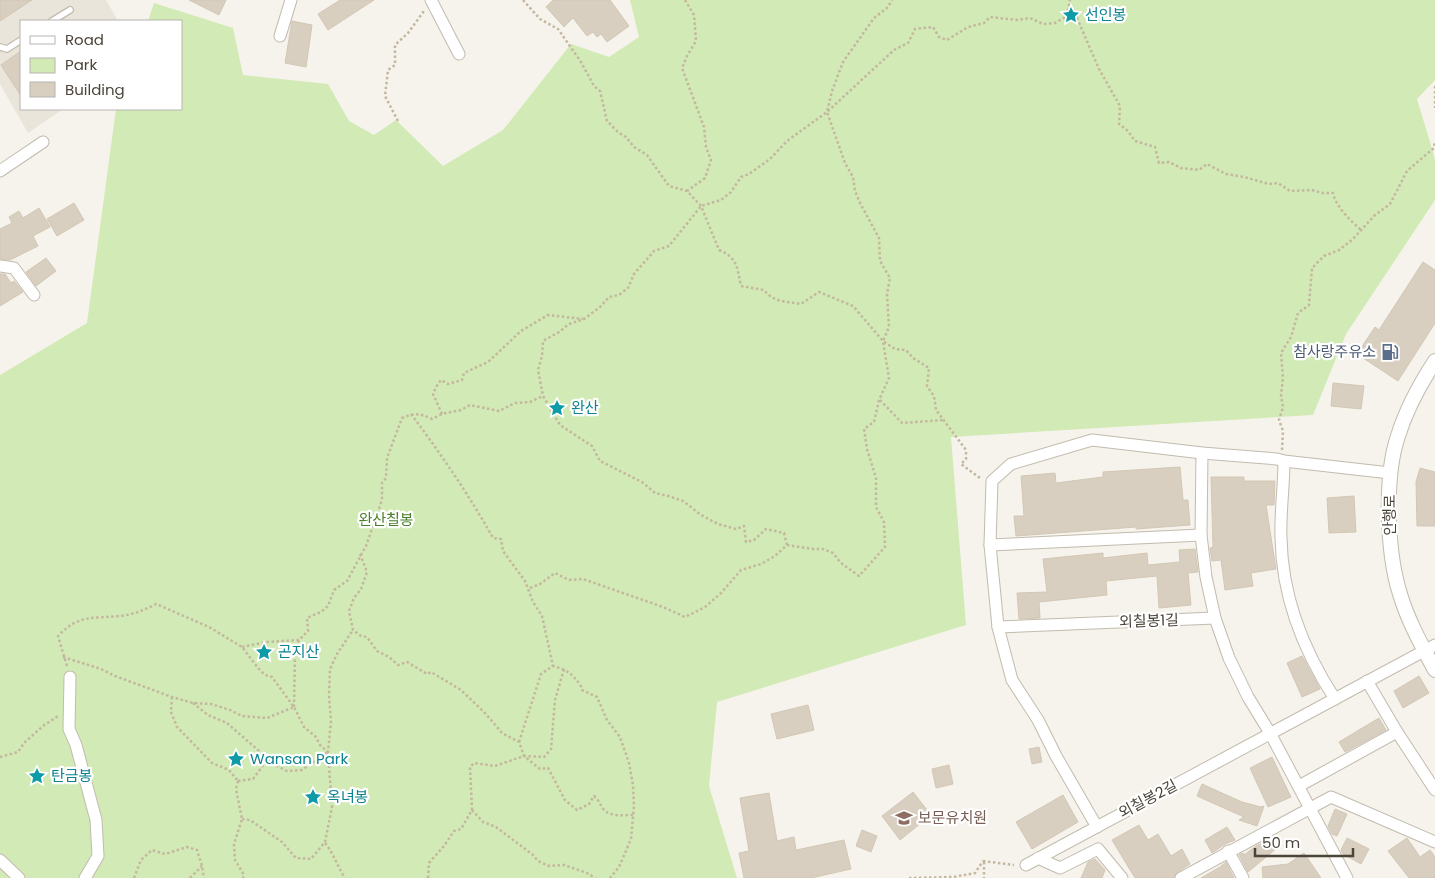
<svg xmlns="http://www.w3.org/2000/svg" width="1435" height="878" font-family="Poppins,'Noto Sans KR',sans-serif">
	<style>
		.residential { fill: #eae5da }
		.green { fill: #d2eab5 }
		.building { fill: #d8cfc1; stroke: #d3c7b4 }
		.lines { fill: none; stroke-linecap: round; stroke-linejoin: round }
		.service-casing { stroke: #c2bbae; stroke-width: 8 }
		.minor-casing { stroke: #c2bbae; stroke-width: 13 }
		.tertiary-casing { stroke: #c2bbae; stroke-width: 16 }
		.path { stroke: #c4b79f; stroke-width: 2.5; stroke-dasharray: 2.5 2.5; stroke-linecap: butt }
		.service { stroke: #fff; stroke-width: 5.5 }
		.minor { stroke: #fff; stroke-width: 11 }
		.tertiary { stroke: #fff; stroke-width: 14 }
		.labels { text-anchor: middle; stroke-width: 4.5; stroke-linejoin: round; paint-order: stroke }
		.culture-label { font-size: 15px; fill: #0d838f; stroke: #fff; text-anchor: start }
		.service-label { font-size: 15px; fill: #4e5e75; stroke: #fff; text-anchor: end }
		.street-label { font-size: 15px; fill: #4b4439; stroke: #fff }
		.park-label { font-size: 15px; fill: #4a7f2a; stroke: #fff }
		.education-label { font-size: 15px; fill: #785e54; stroke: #fff; text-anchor: start }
	</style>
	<rect width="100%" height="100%" fill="#f6f3ec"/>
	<!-- residential -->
	<polygon class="residential" points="0,0 106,0 118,21 21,21 21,109 63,109 28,133 0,84"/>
	<!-- green -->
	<polygon class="green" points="630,0 1435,0 1435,80 1417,99 1435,159 1435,200 1346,334 1313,415 951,437 966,625 717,702 709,786 737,878 0,878 0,375 87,323 116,109 181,109 181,21 148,21 154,3 233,28 243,75 328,84 349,121 374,135 396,120 443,166 503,130 571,44 609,57 639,37"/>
	<!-- building -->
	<g class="building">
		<polygon points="0,0 32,0 0,21"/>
		<polygon points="189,0 226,0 219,15"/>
		<polygon points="340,0 374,0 328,30 318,14"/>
		<polygon points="553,0 610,0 629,26 607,42 601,34 597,37 593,32 587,36 573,18 564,27 546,7"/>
		<polygon points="292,21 312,25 306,67 285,63"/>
		<polygon points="21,51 21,96 1,65"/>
		<polygon points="74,203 84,220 57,236 47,219"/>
		<polygon points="39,208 50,227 33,236 38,246 10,260 0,259 0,229 12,223 9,217 19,211 23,218"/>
		<polygon points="46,258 56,271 36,286 26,272"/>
		<polygon points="1423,262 1435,270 1435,323 1398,381 1357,354 1375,327 1379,330"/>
		<polygon points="0,274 5,274 11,283 14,281 23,292 0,306"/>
		<polygon points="1333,383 1364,386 1361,409 1331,406"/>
		<polygon points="1180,467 1183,500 1188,500 1190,525 1136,529 1136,527 1016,536 1014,516 1024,516 1021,476 1055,473 1056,483 1103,477 1103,472"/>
		<polygon points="1420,468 1435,472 1435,526 1417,526 1416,482"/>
		<polygon points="1211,477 1244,477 1244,481 1275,481 1274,505 1266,505 1276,569 1251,573 1253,586 1225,590 1221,560 1212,561 1210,548 1213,547"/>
		<polygon points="1354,496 1356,532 1329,533 1327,498"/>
		<polygon points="1195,549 1198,572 1188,573 1191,605 1159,608 1157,576 1106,581 1107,595 1039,602 1040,618 1019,619 1017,593 1047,592 1043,559 1103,553 1103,558 1147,553 1148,565 1180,562 1179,550"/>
		<polygon points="1302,656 1320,689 1302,697 1287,663"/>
		<polygon points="1419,676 1429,693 1403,708 1394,691"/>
		<polygon points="808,705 814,730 777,739 771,714"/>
		<polygon points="1379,718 1386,730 1345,752 1339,742"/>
		<polygon points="1039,747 1042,762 1032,764 1029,749"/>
		<polygon points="1272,757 1291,797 1268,807 1250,768"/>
		<polygon points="949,765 953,784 936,788 932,769"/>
		<polygon points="1202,784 1242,802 1261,807 1264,806 1257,826 1239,820 1244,817 1197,796"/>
		<polygon points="913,792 931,815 900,840 882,816"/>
		<polygon points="769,793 777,841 794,837 796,850 844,840 851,869 811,878 744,878 739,853 749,851 740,798"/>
		<polygon points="1063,795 1078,822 1032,849 1016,822"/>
		<polygon points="1335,809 1347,814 1337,836 1332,834 1328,826"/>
		<polygon points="1139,825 1148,840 1158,834 1171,856 1182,849 1190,864 1177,872 1174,878 1135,878 1112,840"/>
		<polygon points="1227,827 1235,840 1225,844 1212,853 1205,840"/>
		<polygon points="862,830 877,836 871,852 856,846"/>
		<polygon points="1347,838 1369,849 1361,864 1343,854 1341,850"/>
		<polygon points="1407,838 1420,857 1430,850 1435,857 1435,878 1409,878 1388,851"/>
		<polygon points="1270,839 1277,848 1248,872 1239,855 1243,853 1244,855 1256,846"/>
		<polygon points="1304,853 1321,878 1263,878 1262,867 1288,864"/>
		<polygon points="1095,859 1105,870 1102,878 1081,878 1088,862"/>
		<polygon points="1226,862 1234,878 1201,878 1220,867"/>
	</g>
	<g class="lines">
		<!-- service casing -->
		<g class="service-casing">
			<g id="service">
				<polyline points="52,21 70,10"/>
				<polyline points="0,47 7,49 21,40"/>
			</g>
		</g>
		<!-- minor casing -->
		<g class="minor-casing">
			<g id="minor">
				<polyline points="431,0 459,54"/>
				<polyline points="280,36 291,0"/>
				<polyline points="0,171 43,142"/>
				<polyline points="0,266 14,268 34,295"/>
				<polyline points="1202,453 1201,535 1206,577 1215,618 1229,658 1248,697 1270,733 1347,878"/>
				<path d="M1284,461C1284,487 1280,512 1281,538C1282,597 1303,650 1335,699"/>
				<polyline points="990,545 1201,535"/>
				<polyline points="998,627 1215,618"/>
				<polyline points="70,677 69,729 76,745 96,820 98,856 85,878"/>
				<polyline points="1367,681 1397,732"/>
				<polyline points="1299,786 1397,732 1435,790"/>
				<polyline points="1097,827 1056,756 1038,720 1012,680 998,627 990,545 992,481 1011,464 1092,440 1202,453 1277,459 1284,461 1390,473"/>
				<polyline points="1228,851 1243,878"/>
				<polyline points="1038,858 1060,868 1098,849 1122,878"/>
				<polyline points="0,860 19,878"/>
				<polyline points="1026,865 1435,645"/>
				<polyline points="1181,878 1331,797 1435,842"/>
			</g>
		</g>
		<!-- tertiary casing -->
		<g class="tertiary-casing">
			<path id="tertiary" d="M1435,361C1420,384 1406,410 1398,436C1384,477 1387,553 1400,594C1408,621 1422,646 1435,670"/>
		</g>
		<!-- path -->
		<g class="path">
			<path d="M523,0L540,19L558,29L581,62L594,86L600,91L607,121L619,133L626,137L634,147L647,155L669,186L687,191L701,206L719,250C738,258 737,268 741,286L764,290C774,303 786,301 801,304L819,292L853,306L883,341L895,349L906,350L913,358L929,368L927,386L934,396L936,410L966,450V459L961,464L980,478"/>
			<polyline points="685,0 694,15 696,41 687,56 682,68 704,127 706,147 711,160 705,178 687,191"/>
			<polyline points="1067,16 1070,0"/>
			<polyline points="1435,86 1435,108"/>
			<polyline points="398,121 385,96 388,70 395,65 395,45 408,33 424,11"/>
			<polyline points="880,400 902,423 943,420"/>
			<path d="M411,414C441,454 469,495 493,538L501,539L503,551L525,581L533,602L542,616L553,666"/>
			<polyline points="442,414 433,394 436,387 441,380 448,384 462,380 464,373 488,362 521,331 548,315 583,319"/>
			<polyline points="1282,450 1283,431 1279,420 1283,407 1281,395 1283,378 1281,353 1291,337 1298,313 1309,305 1312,268 1324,256 1339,250 1352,240 1375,215 1390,204 1407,171 1434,148 1435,141"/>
			<path d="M787,545L784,533L766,529L754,540L746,542L744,526L736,529L718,524L701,515L683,501L668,496L655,493L642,482L600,461L592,446L560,425L543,396L538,370L542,356L543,341L559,332L569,324L584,319L600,307L609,297L619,295L628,288L634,274L654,251L669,246L701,206L721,200L731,192L741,177L749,174L770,159L787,141L827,112L894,50L908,43L915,29L933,27L939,37L947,40L968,27L984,23L990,17L1017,20L1030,18L1043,24L1055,23L1067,16L1077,18L1099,69L1120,106L1119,124L1128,131L1135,141L1155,147L1159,163L1169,162L1181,168L1199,170L1207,164L1226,174L1244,177L1269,184L1278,183L1290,191L1312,190L1322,193H1333C1336,207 1351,221 1361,230"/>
			<polyline points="787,545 813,549 823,549 833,553 841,563 859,576 885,547 884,522 876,507 876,478 867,449 864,429 874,422 879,400 889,378 883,341 889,327 887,294 890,278 880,261 879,238 860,203 855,191 853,177 845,163 827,112 832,91 843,62 874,18 888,7 892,0"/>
			<path d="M360,554L367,572L361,589L354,598L349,611L353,630L361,636L367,637L377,651L389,657L398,665L407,662L427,674L431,672L461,690L485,713L502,733L519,742L524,756L540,769L548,768L565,800L577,810L589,804L594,796C599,800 600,805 604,810C611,817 623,815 633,815"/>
			<polyline points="530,588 540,584 555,573 569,580 583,579 663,607 685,617 705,607 721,593 741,570 761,564 775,556 787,545"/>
			<polyline points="242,647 267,642 299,640"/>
			<polyline points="63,657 101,669 115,676 172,697 193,703 211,704 230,710 242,716 267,718 294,707"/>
			<path d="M67,666L58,636C79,614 92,619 119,616C133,615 144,610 156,604L209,627L242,647L258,668L265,675L272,677L294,707L304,727L316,737L320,745L328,752"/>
			<polyline points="172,697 171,712 177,727 212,763 229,770 238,781"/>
			<polyline points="193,703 208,715 227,723 275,765 287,771 302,770 328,752"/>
			<path d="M294,707L295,651L299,640L308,631L307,618L321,612L328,606L334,590L347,581L366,546L382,500V483L386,478L387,458L402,418C414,413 420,413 432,419L442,414L461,410L470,405L499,411L515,403L530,402L543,396"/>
			<path d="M519,742L541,674L553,666C568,670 574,675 582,688V690L597,697L607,720L620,737L629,763L633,785L634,806L631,839L619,867L610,878"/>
			<polyline points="0,757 18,752 24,743 43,726 58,716"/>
			<polyline points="238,781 236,789 242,819 234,844 235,860 244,875 243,878"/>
			<polyline points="238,781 253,779 262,767 266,757"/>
			<polyline points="472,810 483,822 496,827 532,854 538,861 549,866 564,865 587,873 595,878"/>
			<polyline points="242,819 250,820 282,842 296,858 311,859 325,842 332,807 328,752 331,721 329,696 330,669 337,654 353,630"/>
			<path d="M325,843C334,854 337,866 345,878"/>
			<polyline points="983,861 1014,865"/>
			<polyline points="984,862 984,878"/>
			<polyline points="134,878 141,860 152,850 165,854 187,847 197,850 202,866 204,878"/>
			<polyline points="190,878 202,866"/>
			<polyline points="428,878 429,863 444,846 454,831 461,829 472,810 470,767 474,763 495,766 524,756 544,757 551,749 555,700 564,669"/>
			<polyline points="909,878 954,877 975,873 983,861"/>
		</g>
		<!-- service -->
		<use href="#service" class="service"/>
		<!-- minor -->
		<use href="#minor" class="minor"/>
		<!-- tertiary -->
		<use href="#tertiary" class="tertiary"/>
	</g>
	<!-- icons -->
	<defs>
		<g id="sight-bare" transform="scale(1.35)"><path d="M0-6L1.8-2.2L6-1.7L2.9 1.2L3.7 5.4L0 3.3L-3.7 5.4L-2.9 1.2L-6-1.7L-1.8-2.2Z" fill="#0f9aa8" stroke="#fff" stroke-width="2.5" paint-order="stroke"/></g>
		<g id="fuel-bare" transform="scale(1.35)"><path d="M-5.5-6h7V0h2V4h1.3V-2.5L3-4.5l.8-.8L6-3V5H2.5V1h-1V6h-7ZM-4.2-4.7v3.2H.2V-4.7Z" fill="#5c6f8a" stroke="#fff" stroke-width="2.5" paint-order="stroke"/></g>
		<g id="school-bare" transform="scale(1.35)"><path d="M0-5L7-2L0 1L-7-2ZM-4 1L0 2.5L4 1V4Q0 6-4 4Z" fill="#8d6e63" stroke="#fff" stroke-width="2.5" paint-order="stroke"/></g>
	</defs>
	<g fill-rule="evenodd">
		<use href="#sight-bare" x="1071" y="15"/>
		<use href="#fuel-bare" x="1390" y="352"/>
		<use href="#sight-bare" x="557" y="408"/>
		<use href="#sight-bare" x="264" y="652"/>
		<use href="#sight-bare" x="236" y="759"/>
		<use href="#sight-bare" x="37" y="776"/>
		<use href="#sight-bare" x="313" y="797"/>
		<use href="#school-bare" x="904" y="818"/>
	</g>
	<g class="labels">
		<!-- culture labels -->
		<g class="culture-label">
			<text x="1085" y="20">선인봉</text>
			<text x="571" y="413">완산</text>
			<text x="278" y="657">곤지산</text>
			<text x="250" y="764">Wansan Park</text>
			<text x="51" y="781">탄금봉</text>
			<text x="327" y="802">옥녀봉</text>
		</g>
		<!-- service labels -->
		<g class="service-label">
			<text x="1376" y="357">참사랑주유소</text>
		</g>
		<!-- street labels -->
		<g class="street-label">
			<text transform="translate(1390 515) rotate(-90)" y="5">안행로</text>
			<text transform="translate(1149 621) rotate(-2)" y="5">외칠봉1길</text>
			<text transform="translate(1148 799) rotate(-28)" y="5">외칠봉2길</text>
		</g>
		<!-- park labels -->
		<g class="park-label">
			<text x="386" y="525">완산칠봉</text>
		</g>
		<!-- education labels -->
		<g class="education-label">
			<text x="918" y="823">보문유치원</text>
		</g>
	</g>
	<!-- legend -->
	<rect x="20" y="20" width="162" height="90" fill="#ffffff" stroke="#b7b4b0"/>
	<rect x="30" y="36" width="25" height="8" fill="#ffffff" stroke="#b7b4b0"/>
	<text x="65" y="45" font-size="15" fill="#4b4439">Road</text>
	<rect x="30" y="58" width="25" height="15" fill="#d2eab5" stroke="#b7b4b0"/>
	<text x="65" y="70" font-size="15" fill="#4b4439">Park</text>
	<rect x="30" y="82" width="25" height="15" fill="#d8cfc1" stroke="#b7b4b0"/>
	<text x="65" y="95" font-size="15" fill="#4b4439">Building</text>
	<!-- scale -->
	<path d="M1255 848v8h98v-8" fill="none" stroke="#4b4439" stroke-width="2.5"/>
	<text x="1262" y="848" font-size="15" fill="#4b4439" stroke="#ffffff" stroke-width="4" paint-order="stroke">50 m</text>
</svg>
